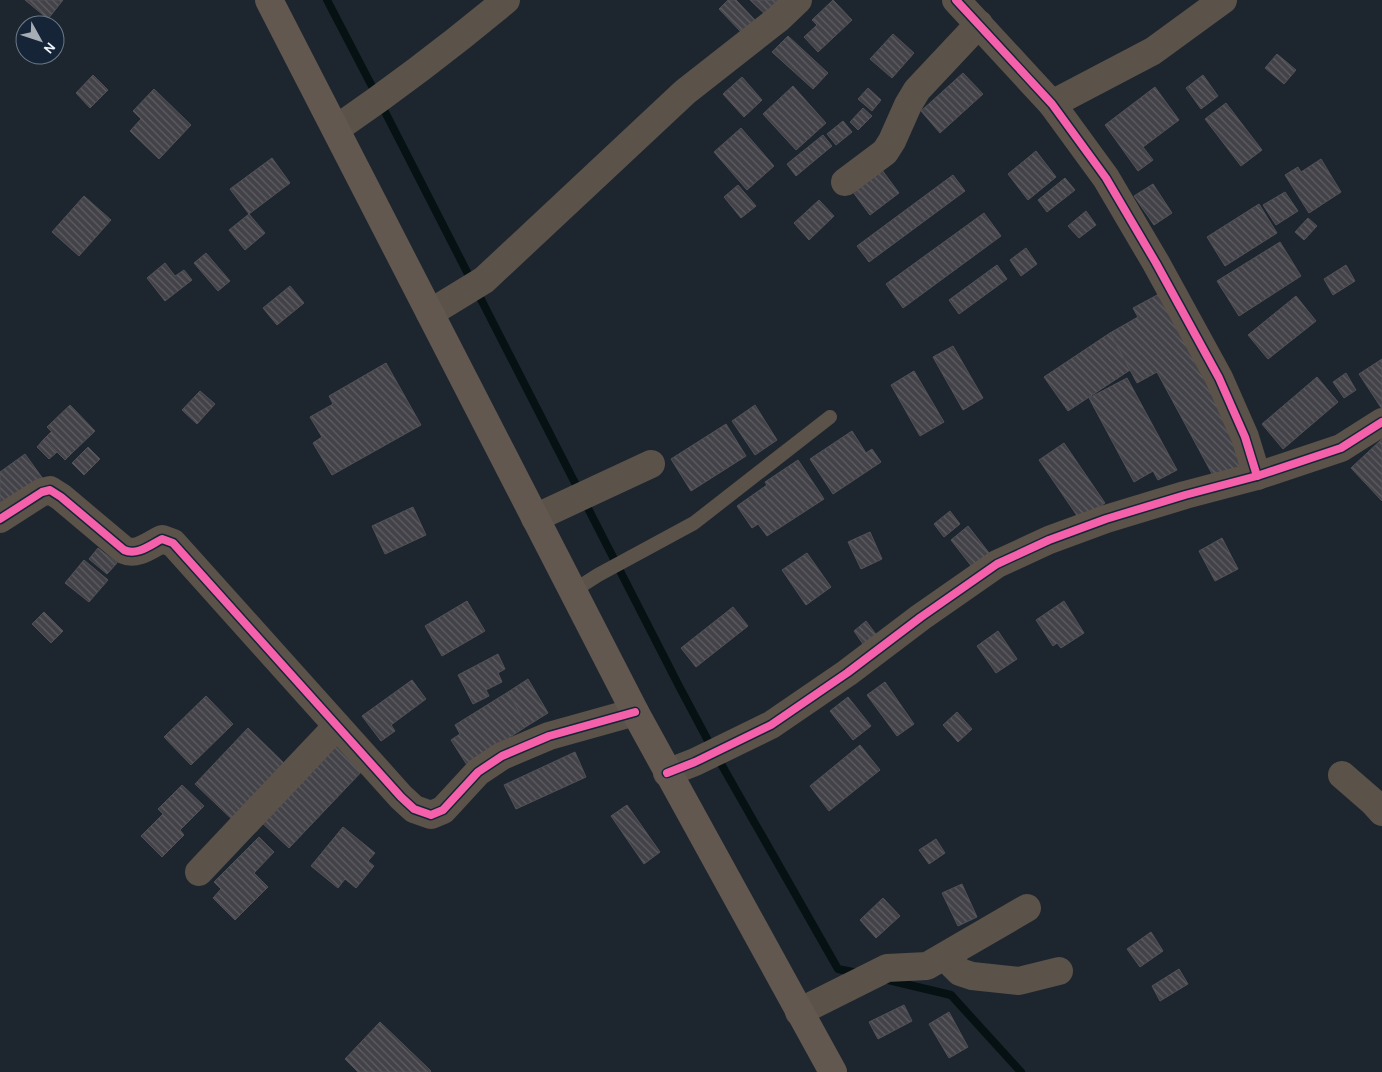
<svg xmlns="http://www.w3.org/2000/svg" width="1382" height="1072" font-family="Karla,sans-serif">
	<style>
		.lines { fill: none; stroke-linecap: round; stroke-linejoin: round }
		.stream { stroke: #061113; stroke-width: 8 }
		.building { fill: url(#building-back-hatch); stroke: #525157 }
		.lane { stroke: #5b524a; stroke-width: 14 }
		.street { stroke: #5b524a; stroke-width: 28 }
		.secondary { stroke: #63584f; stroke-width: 28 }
		.cycleway-casing { stroke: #152537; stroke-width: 11 }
		.cycleway { stroke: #f560ab; stroke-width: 8 }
	</style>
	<defs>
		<pattern id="building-back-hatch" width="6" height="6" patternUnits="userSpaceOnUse" patternTransform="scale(1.25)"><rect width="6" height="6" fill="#434248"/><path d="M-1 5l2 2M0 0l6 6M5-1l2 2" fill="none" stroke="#5e5e63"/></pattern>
	</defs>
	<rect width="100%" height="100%" fill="#1d262f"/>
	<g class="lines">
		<!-- stream -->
		<g class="stream">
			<polyline points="327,0 376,94"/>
			<polyline points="381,104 680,688 712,748 838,969 858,973"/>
			<polyline points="884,979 951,995 1021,1072"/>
		</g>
	</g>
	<!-- building -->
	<g class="building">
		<polygon points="25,0 63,0 48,19"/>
		<polygon points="728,0 736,0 755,20 742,33 719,9"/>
		<polygon points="750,0 783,0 769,18"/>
		<polygon points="833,0 852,20 818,52 804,37 817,25 812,20"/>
		<polygon points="893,34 914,53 892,78 870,59"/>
		<polygon points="788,36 828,73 813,89 772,52"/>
		<polygon points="1277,54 1296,70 1284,84 1265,68"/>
		<polygon points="963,73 983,94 940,133 921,111"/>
		<polygon points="93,75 108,90 90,108 76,93"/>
		<polygon points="1203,75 1218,96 1201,109 1186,88"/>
		<polygon points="742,77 762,100 744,117 723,94"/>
		<polygon points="793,86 826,123 796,150 763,114"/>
		<polygon points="1155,87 1179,120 1143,147 1153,160 1138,171 1105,125"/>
		<polygon points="868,88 881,100 872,111 858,99"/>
		<polygon points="154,89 191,125 159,159 130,131 141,119 133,111"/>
		<polygon points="1226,103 1262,150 1241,166 1205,119"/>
		<polygon points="863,108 872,116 858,130 850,122"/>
		<polygon points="843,121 852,132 836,145 827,134"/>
		<polygon points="741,128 774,166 747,190 714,152"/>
		<polygon points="823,135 832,146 796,176 787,164"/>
		<polygon points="1036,151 1056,177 1028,200 1008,174"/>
		<polygon points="272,158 290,183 249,214 230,189"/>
		<polygon points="1321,159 1341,192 1309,213 1285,175 1298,167 1301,172"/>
		<polygon points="879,166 899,193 870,215 850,188"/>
		<polygon points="953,175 965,191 869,262 857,246"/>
		<polygon points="1065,178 1075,190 1047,212 1038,200"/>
		<polygon points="1153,184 1172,213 1154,225 1134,196"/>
		<polygon points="738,185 756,206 741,218 724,197"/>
		<polygon points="1285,192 1298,211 1276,225 1263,205"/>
		<polygon points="84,196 111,220 79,256 52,232"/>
		<polygon points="819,200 834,216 809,240 794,223"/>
		<polygon points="1259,204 1277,233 1225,266 1207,237"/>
		<polygon points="1086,211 1096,225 1079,238 1068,226"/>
		<polygon points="984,213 1001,236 903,308 886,284"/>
		<polygon points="249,214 265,233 245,250 229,230"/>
		<polygon points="1308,218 1317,226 1304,240 1295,232"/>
		<polygon points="1280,242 1301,276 1239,316 1217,281"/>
		<polygon points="1026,248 1037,264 1021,276 1010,260"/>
		<polygon points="206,253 230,281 218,291 194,263"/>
		<polygon points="165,263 175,276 184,270 192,280 165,301 147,278"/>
		<polygon points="997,265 1007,279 959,314 949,300"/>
		<polygon points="1346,265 1355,281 1333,295 1324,279"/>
		<polygon points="290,286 304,303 277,325 263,308"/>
		<polygon points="1159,294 1250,465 1217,483 1157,372 1137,383 1110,333 1138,317 1133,308"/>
		<polygon points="1296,296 1316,321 1268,359 1248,335"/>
		<polygon points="1110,333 1130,370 1068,411 1044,377"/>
		<polygon points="953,346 983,398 963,410 933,357"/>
		<polygon points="1382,359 1382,409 1359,374"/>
		<polygon points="386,363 421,425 332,475 313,443 322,437 310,417 333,404 329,396"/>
		<polygon points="914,371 944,422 920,436 891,385"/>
		<polygon points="1346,373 1356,390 1344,398 1333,382"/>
		<polygon points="1317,377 1338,402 1283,449 1262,424"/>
		<polygon points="1127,378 1177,470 1158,480 1153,471 1134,482 1089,398"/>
		<polygon points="200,391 215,404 197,424 182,410"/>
		<polygon points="70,405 95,431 72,453 47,427"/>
		<polygon points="755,405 777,440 755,455 732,421"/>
		<polygon points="726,424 746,456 691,491 671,459"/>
		<polygon points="852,431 866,453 872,449 881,462 833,494 810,459"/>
		<polygon points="51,432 72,453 65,460 44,439"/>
		<polygon points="44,439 57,452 49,459 37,447"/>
		<polygon points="1382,439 1382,501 1351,468"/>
		<polygon points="1064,443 1105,503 1080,520 1039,460"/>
		<polygon points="88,447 100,459 84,475 72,463"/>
		<polygon points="25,454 46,483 0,517 0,472"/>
		<polygon points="798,460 824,499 767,536 758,524 752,528 737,506 767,485 765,482"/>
		<polygon points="413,507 426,535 385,554 372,526"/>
		<polygon points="950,511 960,524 944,537 934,524"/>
		<polygon points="968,526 993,558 976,572 951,540"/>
		<polygon points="870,532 882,559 861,569 848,542"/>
		<polygon points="1222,538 1238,569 1215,581 1199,551"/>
		<polygon points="98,548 117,563 107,574 89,559"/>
		<polygon points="807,553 831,587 806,605 782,570"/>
		<polygon points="84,560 108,580 89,602 65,583"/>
		<polygon points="467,601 485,631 442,656 425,626"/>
		<polygon points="1064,601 1084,633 1061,648 1057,643 1053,646 1036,620"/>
		<polygon points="733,607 748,626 696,667 681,648"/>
		<polygon points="44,612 63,631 51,643 32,624"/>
		<polygon points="866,621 878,637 865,647 854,631"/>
		<polygon points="998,631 1017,659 996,673 977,646"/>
		<polygon points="498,654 505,669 498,673 502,682 486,690 489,696 473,704 458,675"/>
		<polygon points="528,679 548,713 527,726 508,692"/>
		<polygon points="412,680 426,699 391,725 395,731 381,741 362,716"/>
		<polygon points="885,682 914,724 897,736 867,695"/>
		<polygon points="508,692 527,726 467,765 451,740 460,734 455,725"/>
		<polygon points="206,696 233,724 191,765 164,737"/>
		<polygon points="848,697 871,726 853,740 830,711"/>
		<polygon points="957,712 972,729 958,742 943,725"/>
		<polygon points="248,728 291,770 238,825 195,784"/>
		<polygon points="336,739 366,767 289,848 259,820"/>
		<polygon points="860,745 880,770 829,811 810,786"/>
		<polygon points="575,752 586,777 516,809 504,785"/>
		<polygon points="182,785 204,806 180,830 184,835 162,857 141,836 163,814 158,809"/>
		<polygon points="627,805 660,852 644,864 611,816"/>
		<polygon points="343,827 375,853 368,861 374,866 356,888 345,879 338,888 311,866"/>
		<polygon points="259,837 274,852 254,873 268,887 235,920 213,898 221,889 214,882"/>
		<polygon points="936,839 945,853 929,864 919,850"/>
		<polygon points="962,884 977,917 958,926 942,893"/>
		<polygon points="883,898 900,916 876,938 860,920"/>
		<polygon points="1151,932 1163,951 1140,967 1127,949"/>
		<polygon points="1179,969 1188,984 1160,1001 1152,986"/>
		<polygon points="904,1005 912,1021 878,1039 869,1022"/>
		<polygon points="949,1012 968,1047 949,1058 929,1024"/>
		<polygon points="380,1022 431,1071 430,1072 358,1072 345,1059"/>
	</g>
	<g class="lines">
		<!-- lane -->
		<polyline class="lane" points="573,591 598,575 694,523 830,417"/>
		<!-- street -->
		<g class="street">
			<polyline points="956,0 1052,104 1106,178 1156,263 1219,378 1245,437 1257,476"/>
			<polyline points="1052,104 1153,51 1223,0"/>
			<path d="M336,129C394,89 451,46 506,0"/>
			<polyline points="845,182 885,152 892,141 908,105 917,90 979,24"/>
			<polyline points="430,313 484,280 685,92 778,19 798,0"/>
			<polyline points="535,518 651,464"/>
			<path d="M0,519L42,492L50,490L61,497L124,550C137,556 150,545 162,539L173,543L401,797L414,809L431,815L443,810L478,772L502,756L549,736L635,712"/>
			<polyline points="667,773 695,762 771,725 847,673 921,617 997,564 1049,540 1106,519 1185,495 1257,476 1341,448 1382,422"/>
			<polyline points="1342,775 1373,802 1382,812"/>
			<polyline points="199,872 337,726"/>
			<polyline points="945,957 960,972 972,976 1019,981 1059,971"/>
			<polyline points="799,1012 887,968 927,966 1027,908"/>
		</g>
		<!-- secondary -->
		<polyline class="secondary" points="269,0 635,712 833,1072"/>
		<!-- cycleway casing -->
		<g class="cycleway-casing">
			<g id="cycleway">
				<polyline points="956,0 1052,104 1106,178 1156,263 1219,378 1245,437 1257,476"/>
				<path d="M0,519L42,492L50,490L61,497L124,550C137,556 150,545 162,539L173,543L401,797L414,809L431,815L443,810L478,772L502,756L549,736L635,712"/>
				<polyline points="667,773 695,762 771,725 847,673 921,617 997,564 1049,540 1106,519 1185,495 1257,476 1341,448 1382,422"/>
			</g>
		</g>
		<!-- cycleway -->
		<use href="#cycleway" class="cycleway"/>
	</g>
	<!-- north arrow -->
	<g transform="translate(40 40) rotate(130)"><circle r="24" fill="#152537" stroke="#6c7886"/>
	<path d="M0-4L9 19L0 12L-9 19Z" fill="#a6adb5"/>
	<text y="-8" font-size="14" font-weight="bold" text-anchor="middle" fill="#eff5fd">N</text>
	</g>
</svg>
